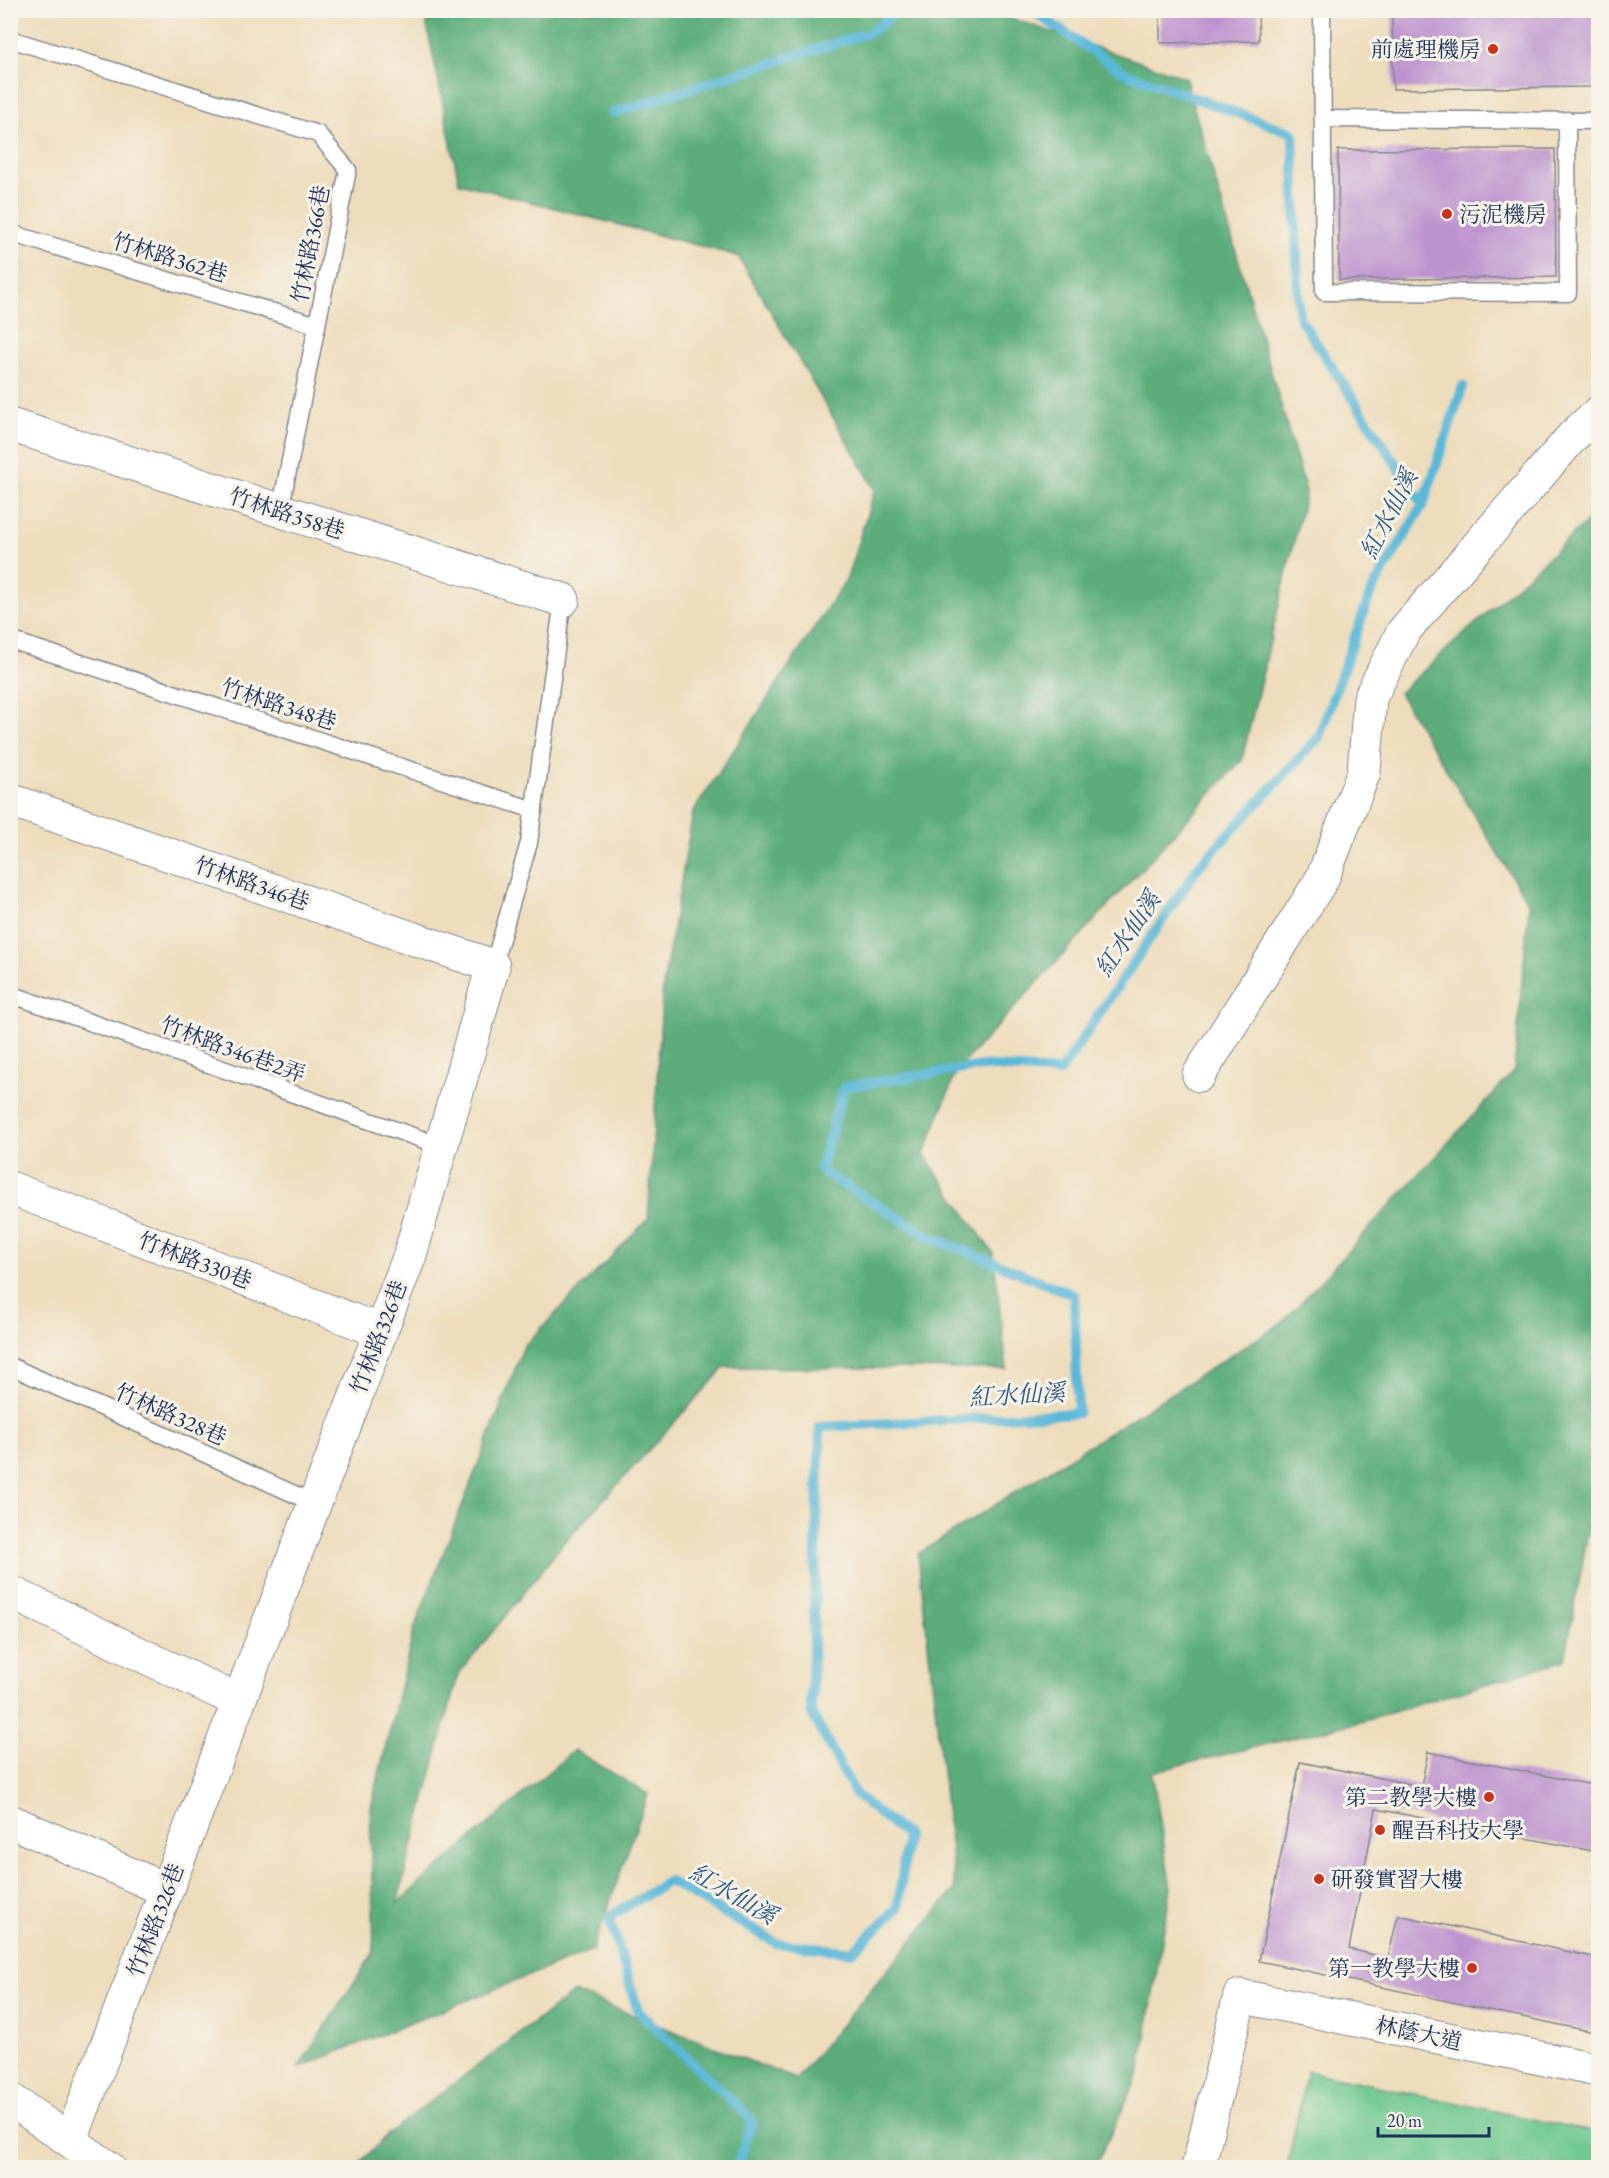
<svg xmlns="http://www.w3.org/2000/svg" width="1609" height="2178" font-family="'EB Garamond','Noto Serif TC',serif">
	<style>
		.green { fill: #70c98f; stroke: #467c76; stroke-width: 1.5 }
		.forest { fill: #5cad7a; stroke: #3c6e6c; stroke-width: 1.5 }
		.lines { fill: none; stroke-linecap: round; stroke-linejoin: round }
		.stream { stroke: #5ab8d8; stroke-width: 10 }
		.building { fill: #be94cf }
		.lane-casing { stroke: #84868d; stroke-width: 19 }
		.street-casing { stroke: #84868d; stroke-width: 35 }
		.lane { stroke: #fff; stroke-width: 16 }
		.street { stroke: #fff; stroke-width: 33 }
		.poi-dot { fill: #c8321e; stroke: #f7f3e8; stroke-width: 2 }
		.labels { text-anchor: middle; stroke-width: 6; stroke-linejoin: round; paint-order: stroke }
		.poi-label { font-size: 22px; fill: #1b2f5e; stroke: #f7f3e8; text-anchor: end }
		.street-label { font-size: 22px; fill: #1b2f5e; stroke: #f7f3e8 }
		.water-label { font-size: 24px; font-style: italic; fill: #2e5883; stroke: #f7f3e8 }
	</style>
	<rect width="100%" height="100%" fill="#f7f3e8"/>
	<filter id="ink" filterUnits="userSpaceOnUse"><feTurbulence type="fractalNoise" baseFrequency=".0167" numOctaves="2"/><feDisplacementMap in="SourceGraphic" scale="12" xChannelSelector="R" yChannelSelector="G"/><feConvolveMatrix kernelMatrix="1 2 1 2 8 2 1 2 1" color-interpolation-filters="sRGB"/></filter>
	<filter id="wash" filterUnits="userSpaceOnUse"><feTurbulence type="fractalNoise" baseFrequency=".008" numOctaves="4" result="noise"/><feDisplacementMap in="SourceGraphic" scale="24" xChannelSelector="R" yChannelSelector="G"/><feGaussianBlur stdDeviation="1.35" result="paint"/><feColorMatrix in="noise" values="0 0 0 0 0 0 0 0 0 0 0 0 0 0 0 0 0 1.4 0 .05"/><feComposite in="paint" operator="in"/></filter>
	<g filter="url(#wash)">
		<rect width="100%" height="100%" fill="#eeddbc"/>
		<!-- green -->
		<polygon class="green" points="1307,2071 1598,2133 1598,2167 1287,2167"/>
		<!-- forest -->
		<g class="forest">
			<polygon points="424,11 990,11 1185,77 1306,491 1242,760 957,1070 924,1155 993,1253 1007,1369 725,1367 563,1544 458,1675 397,1903 574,1750 648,1794 593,1950 298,2068 374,1952 370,1812 414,1629 524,1346 648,1219 663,986 693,812 847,578 875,489 738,256 459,183"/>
			<polygon points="1598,512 1598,1477 1565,1660 1364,1721 1152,1772 1171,1888 1140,2072 1095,2167 356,2167 389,2133 574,1992 796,2079 955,1889 918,1554 1282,1323 1514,1071 1529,904 1399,693"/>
		</g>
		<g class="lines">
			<!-- stream -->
			<g class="stream">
				<polyline points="1031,10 1125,73 1293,133 1299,317 1423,505"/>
				<polyline points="613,113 871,32 899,10"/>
				<polyline points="737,2168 752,2120 638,2011 609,1917 669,1881 776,1943 852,1952 898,1908 907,1836 856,1795 811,1712 820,1427 1078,1413 1074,1295 928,1236 820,1170 844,1087 982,1066 1060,1072 1199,866 1319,737 1371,592 1423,505 1463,386"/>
			</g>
		</g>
		<g id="blocks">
			<!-- building -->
			<g class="building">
				<polygon points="1160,10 1258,10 1259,41 1160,43"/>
				<polygon points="1392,10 1594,10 1594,87 1393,89"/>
				<polygon points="1555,149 1556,277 1339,280 1338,150"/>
				<polygon points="1428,1752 1598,1786 1598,1852 1376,1809 1349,1949 1388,1958 1398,1915 1598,1958 1598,2033 1259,1961 1300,1762 1421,1786"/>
			</g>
		</g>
	</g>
	<g filter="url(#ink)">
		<use href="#blocks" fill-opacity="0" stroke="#84868d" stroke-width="1.5"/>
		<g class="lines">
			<!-- lane casing -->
			<g class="lane-casing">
				<g id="lane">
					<polyline points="1322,10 1324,292 1568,293 1567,120"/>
					<polyline points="10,39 318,134 348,170 280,511"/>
					<polyline points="1323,119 1598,121"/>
					<polyline points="10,233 317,325"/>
					<polyline points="10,640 534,810"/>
					<polyline points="493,966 529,843 563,600"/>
					<polyline points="10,994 441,1146"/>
					<polyline points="10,1366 314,1503"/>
				</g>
			</g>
			<!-- street casing -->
			<g class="street-casing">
				<g id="street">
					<polyline points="10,425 563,600"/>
					<polyline points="10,800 493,966 410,1255 71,2139"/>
					<polyline points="1199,1075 1322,879 1364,772 1370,698 1403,632 1573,436 1598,413"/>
					<polyline points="10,1188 380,1331"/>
					<polyline points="10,1592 238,1701"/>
					<polyline points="10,1821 166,1890"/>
					<polyline points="10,2099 109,2168"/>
					<polyline points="1198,2168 1240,1996 1598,2070"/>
				</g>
			</g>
			<!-- lane -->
			<use href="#lane" class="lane"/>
			<!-- street -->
			<use href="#street" class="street"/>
		</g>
	</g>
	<!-- markers -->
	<g class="poi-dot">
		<circle cx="1493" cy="49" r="6"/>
		<circle cx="1447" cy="214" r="6"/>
		<circle cx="1489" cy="1797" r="6"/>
		<circle cx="1380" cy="1830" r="6"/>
		<circle cx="1319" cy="1879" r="6"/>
		<circle cx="1472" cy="1968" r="6"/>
	</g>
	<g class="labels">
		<!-- poi labels -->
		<g class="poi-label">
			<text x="1481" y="57">前處理機房</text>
			<text x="1459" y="222" text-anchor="start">污泥機房</text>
			<text x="1477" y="1805">第二教學大樓</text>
			<text x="1392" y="1838" text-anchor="start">醒吾科技大學</text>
			<text x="1331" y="1887" text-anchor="start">研發實習大樓</text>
			<text x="1460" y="1976">第一教學大樓</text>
		</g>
		<!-- street labels -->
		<g class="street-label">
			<text transform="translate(310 244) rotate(-79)" y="8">竹林路366巷</text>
			<text transform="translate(170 257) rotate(17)" y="8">竹林路362巷</text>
			<text transform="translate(287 513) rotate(18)" y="8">竹林路358巷</text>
			<text transform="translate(279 704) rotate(18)" y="8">竹林路348巷</text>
			<text transform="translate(252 883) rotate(19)" y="8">竹林路346巷</text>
			<text transform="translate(233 1049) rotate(20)" y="8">竹林路346巷2弄</text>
			<text transform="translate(195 1260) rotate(21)" y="8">竹林路330巷</text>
			<text transform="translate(378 1337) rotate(-69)" y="8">竹林路326巷</text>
			<text transform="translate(171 1414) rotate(24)" y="8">竹林路328巷</text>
			<text transform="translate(155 1920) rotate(-69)" y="8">竹林路326巷</text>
			<text transform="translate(1419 2033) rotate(12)" y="8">林蔭大道</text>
		</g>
		<!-- water labels -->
		<g class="water-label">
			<text transform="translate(1389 514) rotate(-63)" y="8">紅水仙溪</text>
			<text transform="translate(1128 934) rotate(-56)" y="8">紅水仙溪</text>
			<text transform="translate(1017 1395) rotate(-3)" y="8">紅水仙溪</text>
			<text transform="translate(733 1894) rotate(30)" y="8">紅水仙溪</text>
		</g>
	</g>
	<!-- margin -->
	<rect width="1609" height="2178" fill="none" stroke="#f7f3e8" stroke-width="36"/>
	<!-- scale -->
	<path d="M1378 2127v9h111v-9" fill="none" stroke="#1b2f5e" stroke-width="3"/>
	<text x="1387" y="2127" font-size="18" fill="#1b2f5e" stroke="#f7f3e8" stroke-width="4.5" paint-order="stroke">20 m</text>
</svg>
